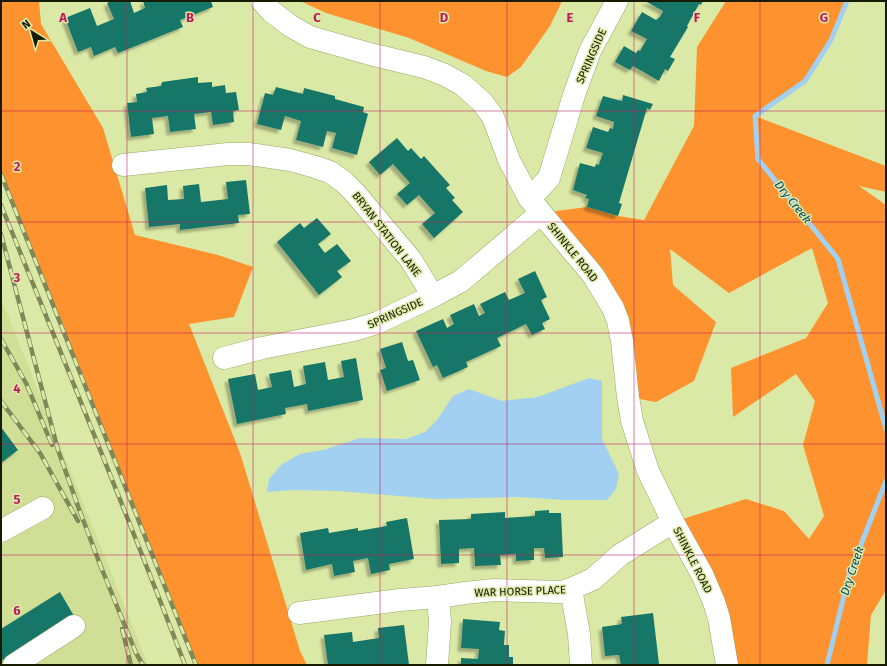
<svg xmlns="http://www.w3.org/2000/svg" width="887" height="666" font-family="'Fira Sans',sans-serif">
	<style>
		.built { fill: #d0df95 }
		.forest { fill: #fe922e }
		.water { fill: #a1d0f0 }
		.lines { fill: none; stroke-linecap: round; stroke-linejoin: round }
		.stream { stroke: #a1d0f0; stroke-width: 5 }
		.building { fill: #197767; filter: url(#shadow) }
		.minor-casing { stroke: #99a666; stroke-width: 23 }
		.minor { stroke: #fff; stroke-width: 22 }
		.rail-casing { stroke: #7e8859; stroke-width: 4.5 }
		.rail { stroke: #dbe9a6; stroke-width: 3; stroke-dasharray: 9; stroke-linecap: butt }
		.grid { fill: none; stroke: #c2185b; stroke-width: 1; stroke-opacity: 0.55 }
		.labels { text-anchor: middle; stroke-width: 3; stroke-linejoin: round; paint-order: stroke }
		.street-label { font-size: 11px; fill: #171b03; stroke: #dbe9a6 }
		.water-label { font-size: 12px; font-style: italic; fill: #0e4a69; stroke: #dbe9a6 }
		.grid-label { font-size: 13px; text-anchor: middle; font-weight: bold; fill: #c2185b; stroke: #dbe9a6; stroke-width: 3; stroke-linejoin: round; paint-order: stroke }
	</style>
	<defs>
		<filter id="shadow"><feDropShadow dx="-3.5" dy="3.5" stdDeviation="1" flood-color="#0004"/></filter>
	</defs>
	<rect width="100%" height="100%" fill="#dbe9a6"/>
	<!-- built -->
	<polygon class="built" points="1,298 148,665 1,665"/>
	<!-- forest -->
	<g class="forest">
		<polygon points="1,1 39,1 41,24 103,128 135,235 218,255 253,267 234,317 189,324 240,453 300,651 307,665 196,665 1,174"/>
		<polygon points="300,1 562,1 550,26 521,67 507,77 486,71 409,38 326,13"/>
		<polygon points="726,1 847,1 831,40 805,81 755,116 886,166 886,192 859,186 886,205 886,590 871,615 867,665 727,665 673,522 746,499 784,511 809,539 824,516 803,445 815,401 796,374 733,417 731,368 806,338 828,303 812,248 729,293 670,249 673,285 716,322 694,381 656,402 628,397 622,341 541,213 587,207 618,216 644,220 694,126 697,47"/>
	</g>
	<!-- water -->
	<polygon class="water" points="589,378 602,381 602,439 619,474 616,489 607,500 567,500 517,497 435,499 338,491 293,490 267,492 269,479 281,465 300,454 323,450 360,438 406,439 425,432 437,420 453,396 469,389 502,401 538,397"/>
	<g class="lines">
		<!-- stream -->
		<g class="stream">
			<polyline points="847,1 831,40 805,81 755,116 758,159 838,259 886,429"/>
			<polyline points="827,665 849,575 886,481"/>
		</g>
	</g>
	<!-- building -->
	<g class="building">
		<polygon points="112,1 130,1 134,13 145,8 143,1 211,1 213,7 180,20 183,27 118,53 115,47 94,56 91,47 78,52 65,18 90,8 97,26 114,19 107,3"/>
		<polygon points="645,1 703,1 701,5 699,4 687,26 688,27 670,57 675,59 668,71 665,69 659,81 633,66 630,70 615,62 624,46 636,53 638,50 640,51 647,39 631,31 642,12 656,20 660,17 663,11"/>
		<polygon points="198,77 198,83 212,82 212,87 225,85 226,93 236,92 239,110 233,111 234,122 213,125 211,112 194,114 196,129 170,132 168,116 152,118 154,134 131,137 127,103 137,102 136,94 147,92 146,88 161,86 162,82"/>
		<polygon points="276,87 303,94 304,88 335,96 335,99 364,107 363,112 368,114 357,155 332,148 336,133 327,131 323,147 296,140 301,121 285,116 281,130 257,124 265,93 273,95"/>
		<polygon points="623,95 653,104 650,110 647,108 619,203 622,204 618,216 587,207 589,199 585,198 587,195 573,190 580,163 595,167 596,164 599,165 601,158 603,153 586,148 593,127 608,132 610,128 613,129 614,122 596,116 603,96 622,101"/>
		<polygon points="397,138 408,151 411,148 421,159 424,156 450,185 446,188 455,198 452,200 463,212 434,238 422,224 435,213 419,195 407,205 397,194 410,183 393,164 380,175 369,162"/>
		<polygon points="246,180 250,214 238,215 239,223 180,230 180,224 149,227 145,188 167,185 168,200 184,199 183,186 199,184 201,202 228,199 226,182"/>
		<polygon points="317,218 331,234 318,244 325,253 337,244 351,261 337,271 342,277 319,295 277,242 300,223 304,228"/>
		<polygon points="535,271 547,297 541,300 550,319 542,323 545,329 532,335 526,324 497,338 501,346 466,362 468,367 443,378 437,365 433,367 416,331 443,319 447,328 454,324 450,315 474,304 479,316 485,313 480,304 505,292 509,300 525,293 518,279"/>
		<polygon points="402,342 408,361 413,360 420,380 387,391 380,370 386,368 380,349"/>
		<polygon points="356,358 363,400 308,411 307,404 285,408 286,414 237,424 228,379 255,374 258,390 272,387 269,374 291,370 294,387 306,384 303,366 325,362 328,380 344,377 341,361"/>
		<polygon points="1,427 18,450 1,463"/>
		<polygon points="549,510 549,513 561,513 563,557 545,558 544,548 534,548 534,560 516,561 516,554 500,555 501,565 475,566 474,548 459,549 459,563 441,564 439,520 471,519 471,514 505,512 505,518 535,516 535,511"/>
		<polygon points="407,518 414,559 389,564 390,570 371,574 368,558 353,561 355,572 334,576 332,564 306,570 300,533 328,528 329,533 358,528 358,531 387,526 386,522"/>
		<polygon points="60,592 74,616 1,661 1,629"/>
		<polygon points="653,613 659,664 654,665 621,665 619,655 605,656 602,627 622,624 621,617"/>
		<polygon points="463,619 500,622 499,630 505,631 504,645 509,645 509,657 513,657 513,665 461,665 461,658 478,659 479,649 461,648"/>
		<polygon points="404,625 409,665 328,665 324,635 352,632 353,642 379,638 378,628"/>
	</g>
	<g class="lines">
		<!-- minor casing -->
		<g class="minor-casing">
			<g id="minor">
				<polyline points="262,1 271,11 289,25 310,37 370,54 424,67 445,75 463,85 483,103 493,117 509,160 529,198 541,213 593,275 613,308 618,321 622,341 628,397 632,421 648,471 673,522 702,574 714,602 719,618 727,665"/>
				<polyline points="123,165 228,154 249,154 290,160 312,166 330,172 344,182 355,193 411,260 433,296"/>
				<polyline points="529,198 537,191 549,178 574,95 590,51 617,1"/>
				<polyline points="224,358 262,348 354,330 377,323 433,296 461,281 541,213"/>
				<polyline points="1,531 43,508"/>
				<polyline points="571,589 579,634 581,665"/>
				<polyline points="299,613 400,600 438,597 465,593 494,590 561,592 571,589 593,579 620,555 673,522"/>
				<polyline points="14,665 74,626"/>
				<polyline points="437,665 440,622 438,597"/>
			</g>
		</g>
		<!-- minor -->
		<use href="#minor" class="minor"/>
		<!-- rail casing -->
		<g class="rail-casing">
			<g id="rail">
				<polyline points="1,174 196,665"/>
				<path d="M1,205C63,358 126,511 185,665"/>
				<polyline points="1,234 58,450 79,509 101,567"/>
				<polyline points="1,339 26,383 52,445"/>
				<polyline points="1,401 40,453 78,521"/>
				<polyline points="99,562 136,653 143,665"/>
				<polyline points="122,629 131,665"/>
			</g>
		</g>
		<!-- rail -->
		<use href="#rail" class="rail"/>
	</g>
	<!-- grid -->
	<path class="grid" d="M127,1V665M253,1V665M380,1V665M507,1V665M634,1V665M760,1V665M1,111H886M1,222H886M1,333H886M1,444H886M1,555H886"/>
	<g class="labels">
		<!-- street labels -->
		<g class="street-label">
			<text transform="translate(591 56) rotate(-66)" y="4">SPRINGSIDE</text>
			<text transform="translate(387 234) rotate(52)" y="4">BRYAN STATION LANE</text>
			<text transform="translate(573 252) rotate(51)" y="4">SHINKLE ROAD</text>
			<text transform="translate(395 313) rotate(-24)" y="4">SPRINGSIDE</text>
			<text transform="translate(693 560) rotate(63)" y="4">SHINKLE ROAD</text>
			<text transform="translate(520 591) rotate(-2)" y="4">WAR HORSE PLACE</text>
		</g>
		<!-- water labels -->
		<g class="water-label">
			<text transform="translate(793 202) rotate(51)" y="4">Dry Creek</text>
			<text transform="translate(852 571) rotate(-72)" y="4">Dry Creek</text>
		</g>
	</g>
	<g class="grid-label">
		<text x="63" y="22">A</text>
		<text x="190" y="22">B</text>
		<text x="317" y="22">C</text>
		<text x="444" y="22">D</text>
		<text x="570" y="22">E</text>
		<text x="697" y="22">F</text>
		<text x="824" y="22">G</text>
		<text x="17" y="171">2</text>
		<text x="17" y="282">3</text>
		<text x="17" y="393">4</text>
		<text x="17" y="504">5</text>
		<text x="17" y="615">6</text>
	</g>
	<!-- border -->
	<rect width="887" height="666" fill="none" stroke="#171b03" stroke-width="4"/>
	<!-- north arrow -->
	<g transform="translate(32 32) rotate(323)" stroke="#dbe9a6" stroke-width="3" paint-order="stroke">
	<path d="M0-3L7 15L0 10L-7 15Z" fill="#171b03"/>
	<text y="-6" font-size="11" font-weight="bold" text-anchor="middle" fill="#171b03">N</text>
	</g>
</svg>
